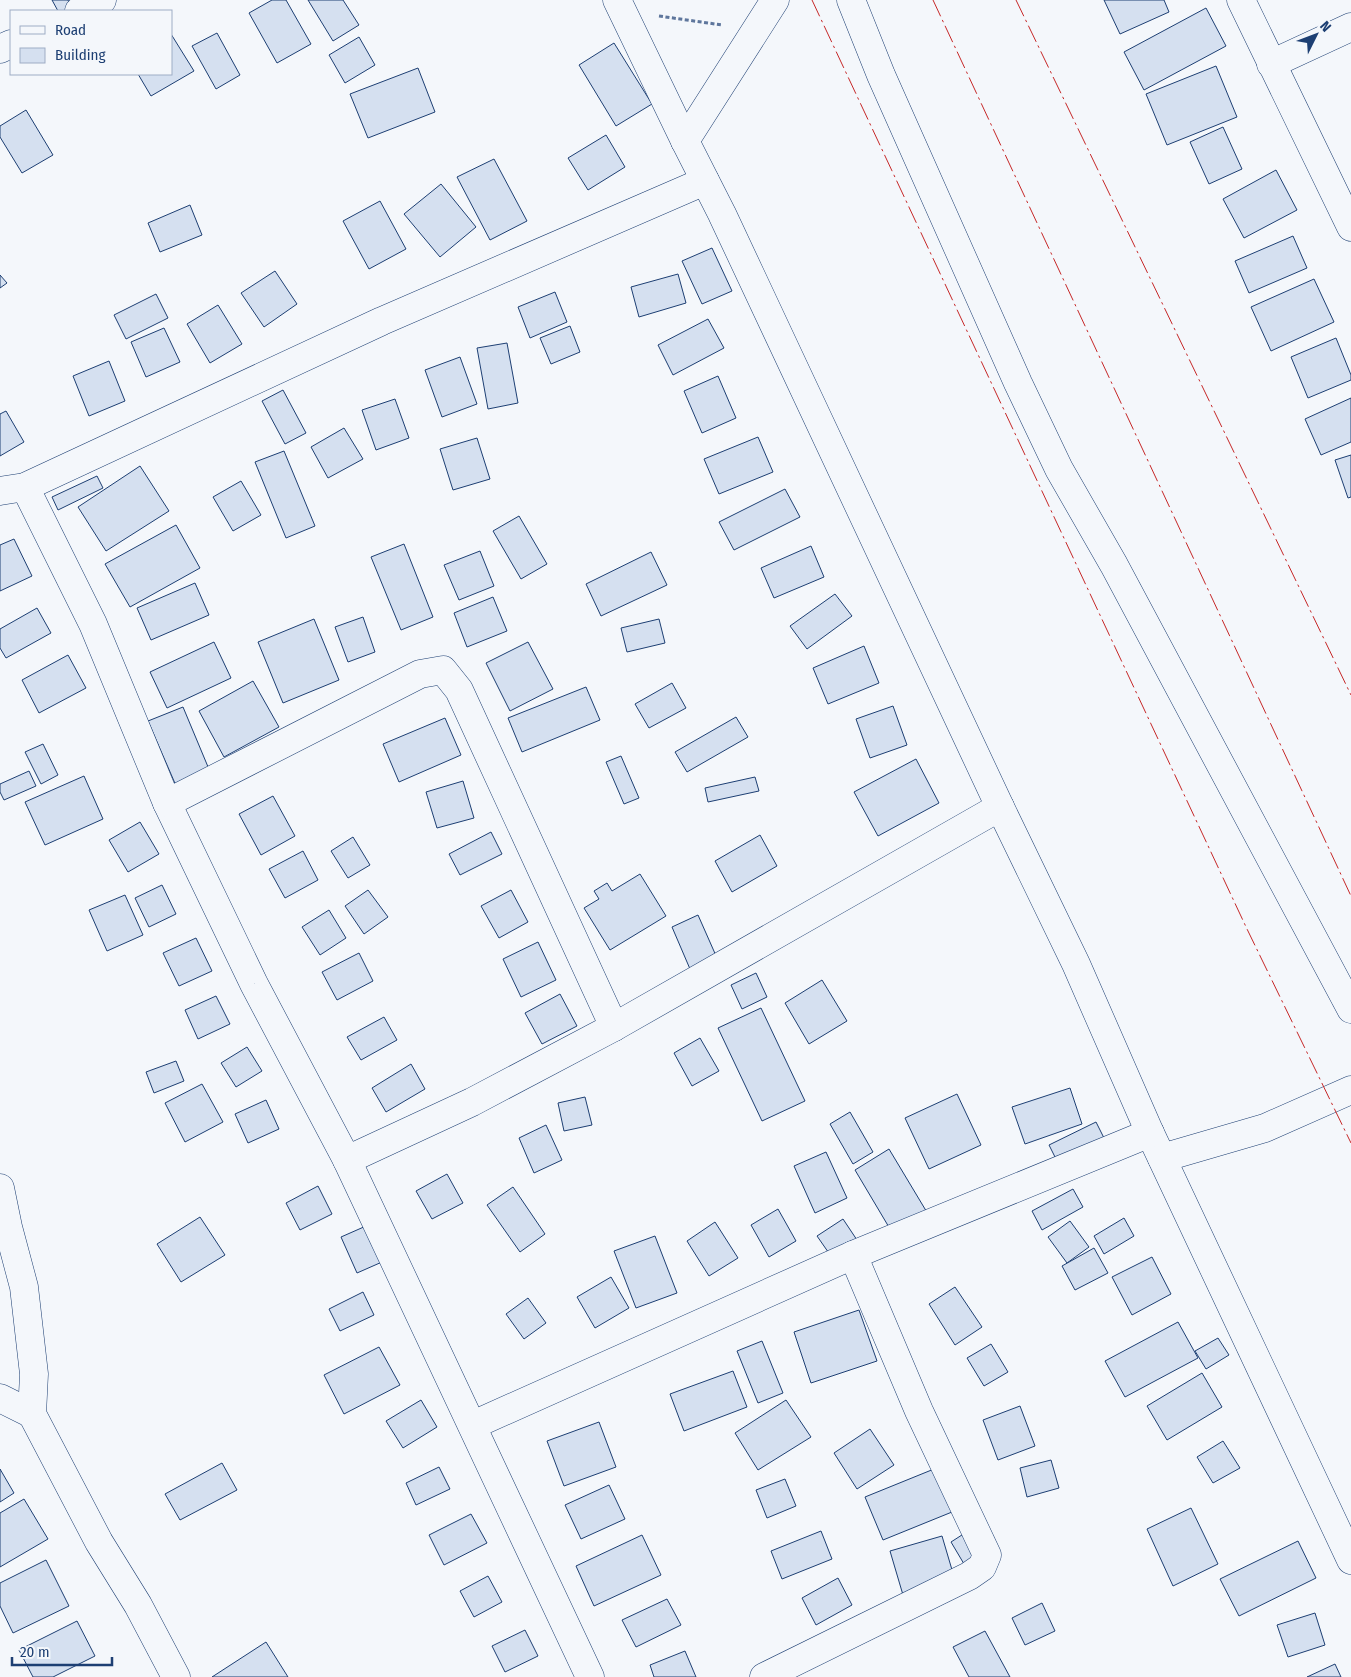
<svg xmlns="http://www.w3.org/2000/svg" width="1351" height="1677" font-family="'Fira Sans Condensed',sans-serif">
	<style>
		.building { fill: #d5e0f0; stroke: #1d3f73 }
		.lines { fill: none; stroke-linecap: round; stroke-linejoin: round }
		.minor-casing { stroke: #1d3f73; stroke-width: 29 }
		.path { stroke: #5e769c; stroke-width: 3; stroke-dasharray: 4 2.5; stroke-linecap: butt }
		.minor { stroke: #f4f7fb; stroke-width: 28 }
		.power { stroke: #c62828; stroke-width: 1; stroke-dasharray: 18 4 2.5 4; stroke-linecap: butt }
	</style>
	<rect width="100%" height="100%" fill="#f4f7fb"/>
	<!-- building -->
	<g class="building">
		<polygon points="52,0 68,0 72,9 67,11 58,11"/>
		<polygon points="272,0 286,0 311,44 277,63 249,13"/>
		<polygon points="308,0 343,0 359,25 333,41"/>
		<polygon points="1104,0 1164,0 1169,12 1120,34"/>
		<polygon points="1206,8 1226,46 1144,90 1124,52"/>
		<polygon points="217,33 240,75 216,89 192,46"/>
		<polygon points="171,34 194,71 151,96 138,74 171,74"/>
		<polygon points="359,37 375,65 345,83 329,55"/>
		<polygon points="614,43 652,104 616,126 579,65"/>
		<polygon points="1216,66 1237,117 1167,145 1146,94"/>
		<polygon points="418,68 435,112 368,138 350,94"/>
		<polygon points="26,110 53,155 22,173 0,137 0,126"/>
		<polygon points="1223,127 1242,169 1209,184 1190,142"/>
		<polygon points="606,135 625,167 588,190 568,158"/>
		<polygon points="494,159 527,221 490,240 457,177"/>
		<polygon points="1276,170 1297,210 1244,238 1223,199"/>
		<polygon points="441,184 476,227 440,257 404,214"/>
		<polygon points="380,201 406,249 369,269 343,221"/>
		<polygon points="190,205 202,235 160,252 148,223"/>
		<polygon points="1293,236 1307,268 1249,293 1235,261"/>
		<polygon points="712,248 732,291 702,304 682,261"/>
		<polygon points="275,271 297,304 264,327 241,293"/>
		<polygon points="678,274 686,303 639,317 631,287"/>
		<polygon points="0,275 7,283 0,288"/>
		<polygon points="1314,279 1334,322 1271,351 1251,307"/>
		<polygon points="555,292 567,322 530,338 518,307"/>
		<polygon points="156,294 168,318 126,339 114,315"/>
		<polygon points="218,305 242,344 210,363 187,324"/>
		<polygon points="708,319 724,348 673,375 658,345"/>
		<polygon points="570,326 580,352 551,364 540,338"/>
		<polygon points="164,328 180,362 146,377 131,342"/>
		<polygon points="1336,338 1351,375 1351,380 1308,398 1291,357"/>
		<polygon points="507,343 518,403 488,409 477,348"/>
		<polygon points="460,357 477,404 442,417 425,370"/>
		<polygon points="109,361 125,401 89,416 73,376"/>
		<polygon points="718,376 736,418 702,433 684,391"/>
		<polygon points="283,390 306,433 285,444 262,401"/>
		<polygon points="1351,398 1351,442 1321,455 1305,419"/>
		<polygon points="395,399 409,438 376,450 362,410"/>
		<polygon points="6,411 24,442 0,456 0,414"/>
		<polygon points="344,428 363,459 328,478 311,447"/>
		<polygon points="758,437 773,472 719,494 704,459"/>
		<polygon points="477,438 490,479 453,490 440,449"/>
		<polygon points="284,451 315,526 286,538 255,462"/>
		<polygon points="1351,455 1351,497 1348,498 1335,460"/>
		<polygon points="140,466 169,511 106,551 78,507"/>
		<polygon points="97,476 103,488 58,510 52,497"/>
		<polygon points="241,481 261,515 233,531 213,497"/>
		<polygon points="785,489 800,517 734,550 719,522"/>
		<polygon points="519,516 547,564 521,579 493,531"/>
		<polygon points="176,525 200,568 130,607 105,564"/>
		<polygon points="14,539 32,576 0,591 0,545"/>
		<polygon points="404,544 433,617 401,630 371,557"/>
		<polygon points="811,546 824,577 774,598 761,568"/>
		<polygon points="480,551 494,586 459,600 444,565"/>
		<polygon points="651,552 667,585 601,616 586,584"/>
		<polygon points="195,583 209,615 151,640 137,608"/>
		<polygon points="835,594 852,616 807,649 790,626"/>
		<polygon points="493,597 507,631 467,647 454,613"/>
		<polygon points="37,608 51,633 6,658 0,648 0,629"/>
		<polygon points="363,617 375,652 348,662 335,627"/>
		<polygon points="314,619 339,680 283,703 258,642"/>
		<polygon points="659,619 665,643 627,652 621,628"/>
		<polygon points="214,642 231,678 167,708 150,672"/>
		<polygon points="528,642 553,689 510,711 486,663"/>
		<polygon points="864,646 879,683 828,704 813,668"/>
		<polygon points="68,655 86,688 39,713 22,680"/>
		<polygon points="253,681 279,727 224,757 199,711"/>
		<polygon points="672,683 686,708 649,728 635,704"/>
		<polygon points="586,687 600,720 522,752 508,718"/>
		<polygon points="893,706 907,745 870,758 856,719"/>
		<polygon points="183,707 211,774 177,788 148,721"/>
		<polygon points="736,717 748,737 687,772 675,752"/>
		<polygon points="445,718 461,755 399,782 383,744"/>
		<polygon points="43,744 58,775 41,784 25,752"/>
		<polygon points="621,756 639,798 624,804 606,762"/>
		<polygon points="916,759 939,803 878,836 854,792"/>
		<polygon points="29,771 36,786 4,800 0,792 0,784"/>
		<polygon points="84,776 103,819 45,845 25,802"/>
		<polygon points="755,777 759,791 708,802 705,788"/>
		<polygon points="463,781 474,818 437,828 426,792"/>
		<polygon points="273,796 295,836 261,855 239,814"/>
		<polygon points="140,822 159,854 128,872 109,840"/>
		<polygon points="491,832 502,854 460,875 449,854"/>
		<polygon points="760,835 777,866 732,892 715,861"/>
		<polygon points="353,837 370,865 348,878 331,851"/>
		<polygon points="303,851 318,880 285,898 269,869"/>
		<polygon points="640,874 666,916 610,950 584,908 599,899 594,891 607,883 612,891"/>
		<polygon points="162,885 176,914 149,927 135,898"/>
		<polygon points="368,890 388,917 364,934 345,906"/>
		<polygon points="511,890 528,922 499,938 481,906"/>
		<polygon points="125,895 143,935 107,951 89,910"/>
		<polygon points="329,910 346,938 320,955 302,927"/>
		<polygon points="698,915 717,958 690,969 672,927"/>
		<polygon points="196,938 212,971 179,986 163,953"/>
		<polygon points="538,942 556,980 521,997 503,959"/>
		<polygon points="359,953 373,981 337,1000 322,972"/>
		<polygon points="756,973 767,997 742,1009 731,985"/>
		<polygon points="822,980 847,1021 809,1044 785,1003"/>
		<polygon points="560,994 577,1026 542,1044 525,1013"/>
		<polygon points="216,996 230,1024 198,1039 185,1010"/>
		<polygon points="761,1008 805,1101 762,1121 718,1028"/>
		<polygon points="384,1017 397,1040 361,1060 347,1037"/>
		<polygon points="700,1038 719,1071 692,1086 674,1053"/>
		<polygon points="247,1047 262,1071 236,1087 221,1063"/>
		<polygon points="176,1061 184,1081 154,1093 146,1072"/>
		<polygon points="411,1064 425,1089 386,1112 372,1088"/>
		<polygon points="202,1084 223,1122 185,1142 165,1103"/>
		<polygon points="1070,1088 1082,1124 1025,1144 1012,1107"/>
		<polygon points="957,1094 981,1145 929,1169 905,1118"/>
		<polygon points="585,1097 592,1125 564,1131 558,1103"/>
		<polygon points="266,1100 279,1129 248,1143 235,1114"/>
		<polygon points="850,1112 873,1152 853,1164 830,1124"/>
		<polygon points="1096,1122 1107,1144 1060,1167 1049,1145"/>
		<polygon points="546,1125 562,1160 534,1173 519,1138"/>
		<polygon points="889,1149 928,1214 893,1234 855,1170"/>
		<polygon points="826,1152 847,1198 815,1213 794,1166"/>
		<polygon points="447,1174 463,1203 432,1219 416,1191"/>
		<polygon points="318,1186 332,1214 300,1230 286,1203"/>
		<polygon points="513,1187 545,1234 520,1252 487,1205"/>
		<polygon points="1073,1189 1083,1207 1042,1230 1032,1211"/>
		<polygon points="778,1209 796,1241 769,1257 751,1225"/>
		<polygon points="200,1217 225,1255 181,1282 157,1244"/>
		<polygon points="1124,1218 1134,1236 1104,1254 1094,1236"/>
		<polygon points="843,1219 859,1243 833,1259 817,1236"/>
		<polygon points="1070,1221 1089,1247 1067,1263 1048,1237"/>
		<polygon points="715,1222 738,1258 709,1276 687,1241"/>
		<polygon points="366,1226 382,1262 357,1273 341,1237"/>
		<polygon points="655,1236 677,1293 636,1308 614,1251"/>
		<polygon points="1094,1248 1108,1273 1075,1290 1062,1266"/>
		<polygon points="1152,1257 1171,1294 1132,1315 1112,1277"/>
		<polygon points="611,1277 629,1308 595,1328 577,1297"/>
		<polygon points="955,1287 982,1327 955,1345 929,1304"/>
		<polygon points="363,1292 374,1315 340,1331 329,1309"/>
		<polygon points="528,1298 546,1323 524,1339 506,1314"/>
		<polygon points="859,1310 877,1361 811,1383 794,1332"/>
		<polygon points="1178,1322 1198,1358 1125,1397 1105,1361"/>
		<polygon points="1218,1338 1229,1355 1206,1369 1195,1351"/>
		<polygon points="762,1341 783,1393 758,1403 737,1351"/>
		<polygon points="991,1344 1008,1372 984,1386 967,1358"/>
		<polygon points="379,1347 400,1385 344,1414 324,1375"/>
		<polygon points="733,1371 747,1407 684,1431 670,1394"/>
		<polygon points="1202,1373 1222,1407 1167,1440 1147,1406"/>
		<polygon points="421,1400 437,1427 403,1448 386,1421"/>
		<polygon points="786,1400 811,1437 758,1470 735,1433"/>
		<polygon points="1020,1406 1035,1446 998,1460 983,1420"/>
		<polygon points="599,1422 616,1467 564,1486 547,1441"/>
		<polygon points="870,1429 894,1465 857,1489 834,1453"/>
		<polygon points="1223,1441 1240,1468 1213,1483 1197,1457"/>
		<polygon points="1051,1460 1059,1488 1027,1497 1020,1468"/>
		<polygon points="222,1463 237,1490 180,1520 165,1494"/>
		<polygon points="439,1467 450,1489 416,1505 406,1483"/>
		<polygon points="0,1469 14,1493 0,1502"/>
		<polygon points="934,1469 952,1512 883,1540 865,1497"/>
		<polygon points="785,1479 796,1506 767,1518 756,1490"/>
		<polygon points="609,1485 625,1519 581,1539 565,1505"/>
		<polygon points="24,1499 48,1539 0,1567 0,1513"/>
		<polygon points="1191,1508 1218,1564 1173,1586 1147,1529"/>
		<polygon points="471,1514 487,1543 444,1565 429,1535"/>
		<polygon points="821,1531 832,1559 782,1579 771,1551"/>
		<polygon points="965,1533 981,1559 967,1569 951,1542"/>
		<polygon points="642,1535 661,1575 594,1606 576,1566"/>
		<polygon points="942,1536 955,1580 903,1595 890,1551"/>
		<polygon points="1298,1541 1316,1578 1239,1616 1220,1579"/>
		<polygon points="46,1560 69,1606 13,1633 0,1606 0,1583"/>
		<polygon points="488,1576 502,1602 474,1617 460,1591"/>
		<polygon points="838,1578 852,1605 816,1625 802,1598"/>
		<polygon points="667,1599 681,1625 636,1647 622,1620"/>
		<polygon points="1042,1603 1055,1631 1025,1645 1012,1618"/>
		<polygon points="1315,1613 1325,1645 1288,1657 1277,1625"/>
		<polygon points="77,1621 95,1656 53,1677 33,1677 19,1650"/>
		<polygon points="525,1630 538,1656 505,1672 492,1646"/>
		<polygon points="985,1631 1010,1677 969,1677 953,1647"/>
		<polygon points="266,1642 288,1677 212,1677"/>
		<polygon points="685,1651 696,1677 654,1677 650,1665"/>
		<polygon points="1335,1664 1341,1677 1307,1677"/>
	</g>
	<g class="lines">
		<!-- minor casing -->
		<g class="minor-casing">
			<g id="minor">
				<polyline points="617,0 685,141 722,214 1000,807 1076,964 1150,1133 1351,1560"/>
				<polyline points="851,0 881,75 1018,383 1059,469 1114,565 1351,1009"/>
				<polyline points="1241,0 1351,227"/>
				<polyline points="79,11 102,0"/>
				<polyline points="0,49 11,44"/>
				<polyline points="1271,64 1351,27"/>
				<polyline points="685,141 775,0"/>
				<polyline points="25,487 93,624 167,803 254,984 347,1160 590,1677"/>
				<polyline points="0,491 25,487 382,321 705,181"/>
				<polyline points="167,803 420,674 443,670 459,690 614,1027"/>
				<polyline points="1162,1158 1265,1128 1351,1090"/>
				<polyline points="347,1160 472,1102 614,1027 1000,807"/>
				<polyline points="0,1188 8,1227 24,1287 34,1374 32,1414 99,1542 138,1605 176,1677"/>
				<polyline points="0,1398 32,1414"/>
				<polyline points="473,1425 853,1255 1150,1133"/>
				<polyline points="764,1677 969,1576 982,1567 987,1555 919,1411 853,1255"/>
			</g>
		</g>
		<!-- path -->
		<polyline class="path" points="659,16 722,25"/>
		<!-- minor -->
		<use href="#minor" class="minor"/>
		<!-- power -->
		<g class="power">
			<polyline points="812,0 1247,929 1351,1143"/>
			<polyline points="933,0 1351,896"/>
			<polyline points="1016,0 1351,695"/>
		</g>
	</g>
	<!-- legend -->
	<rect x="10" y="10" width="162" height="65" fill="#f4f7fb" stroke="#9eadc5"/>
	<rect x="20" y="26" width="25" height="8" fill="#f4f7fb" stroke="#9eadc5"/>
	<text x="55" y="35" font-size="15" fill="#1d3f73">Road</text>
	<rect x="20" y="48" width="25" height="15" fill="#d5e0f0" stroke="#9eadc5"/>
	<text x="55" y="60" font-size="15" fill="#1d3f73">Building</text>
	<!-- north arrow -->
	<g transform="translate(1316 35) rotate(48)" stroke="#f4f7fb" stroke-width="4" paint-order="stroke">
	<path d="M0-4L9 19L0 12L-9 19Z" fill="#1d3f73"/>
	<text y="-8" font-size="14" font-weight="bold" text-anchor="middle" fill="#1d3f73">N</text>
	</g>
	<!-- scale -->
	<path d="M12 1657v8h100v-8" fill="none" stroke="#1d3f73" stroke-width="2.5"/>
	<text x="20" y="1657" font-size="15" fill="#1d3f73" stroke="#f4f7fb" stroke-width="4" paint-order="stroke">20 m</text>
</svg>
